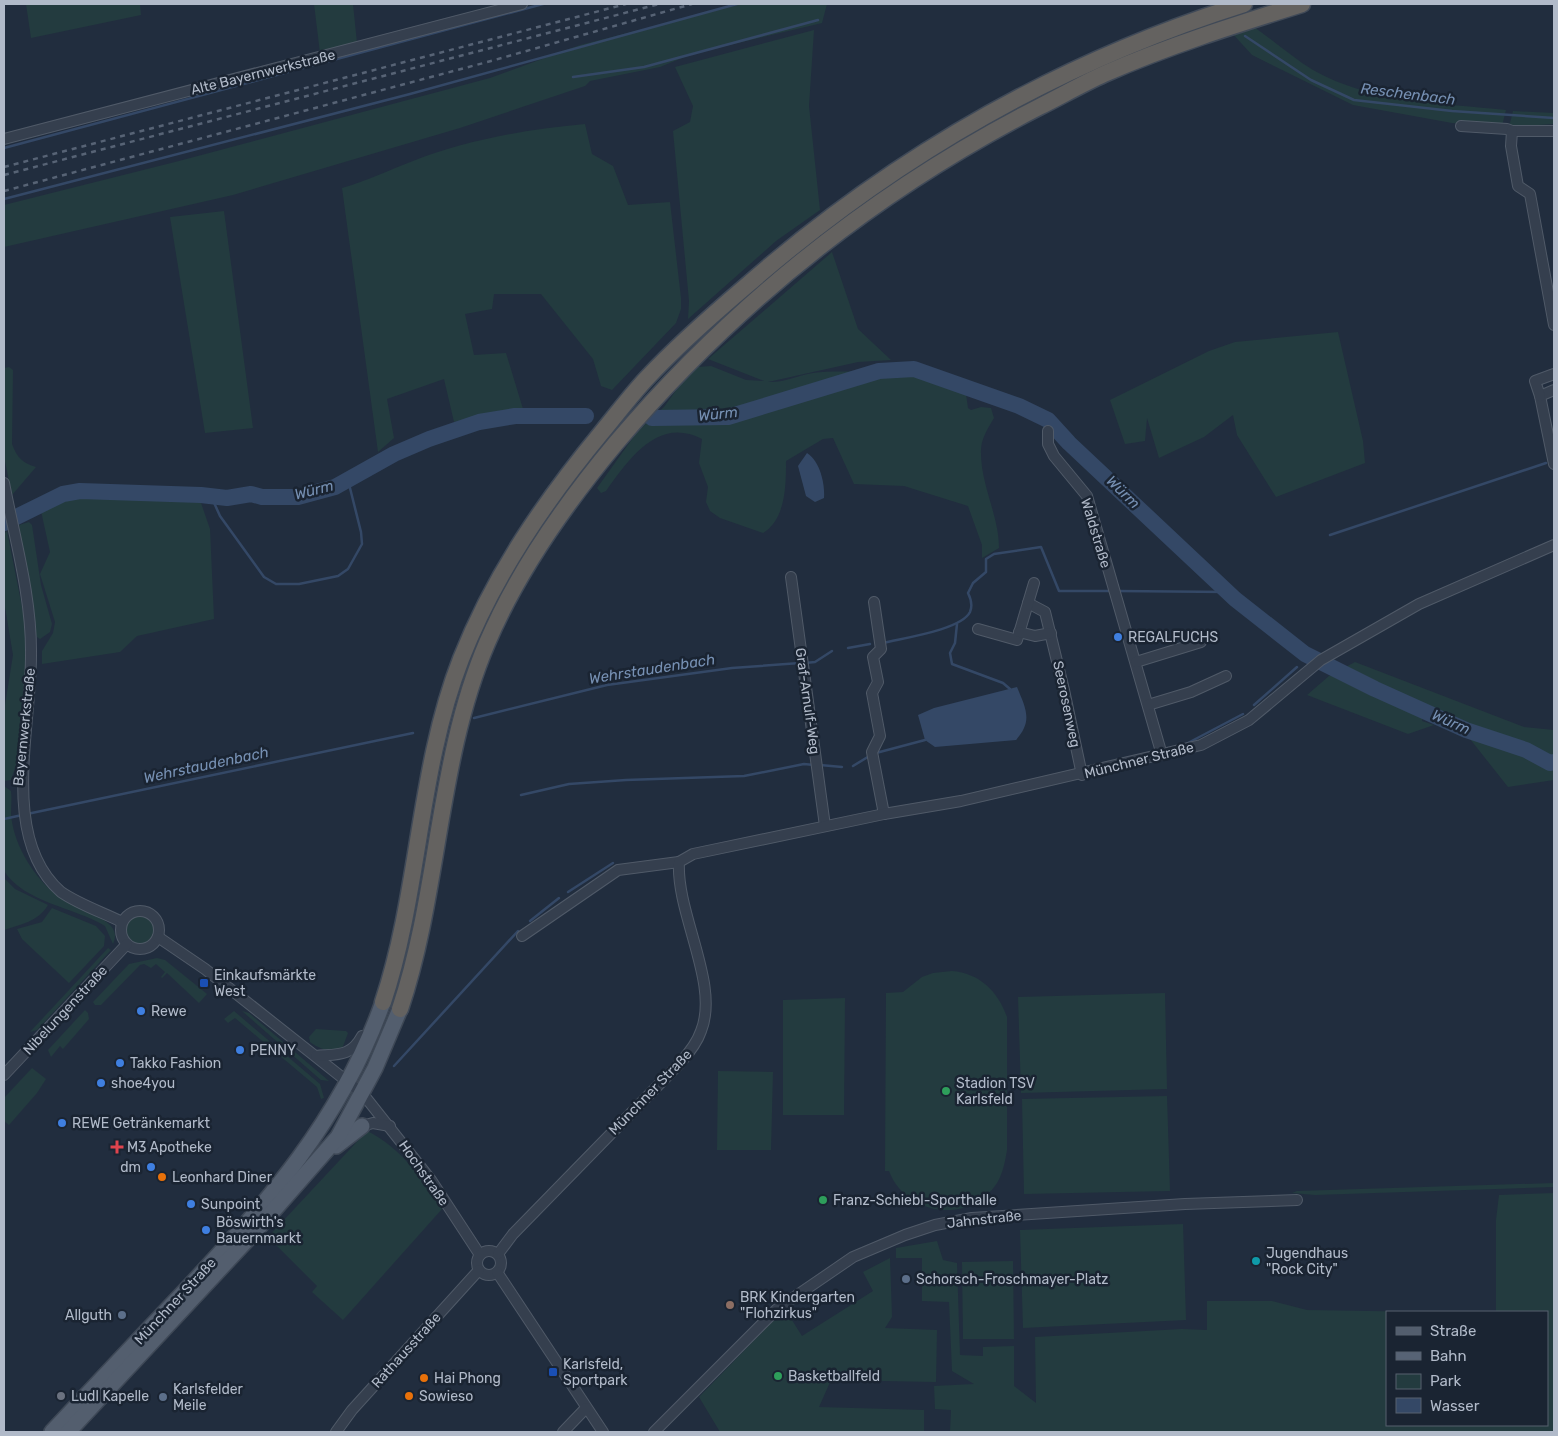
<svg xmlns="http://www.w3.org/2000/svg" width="1558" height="1436" font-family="Rubik,sans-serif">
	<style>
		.green { fill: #233b3f }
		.water { fill: #344866 }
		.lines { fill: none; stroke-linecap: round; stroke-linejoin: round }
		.stream { stroke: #344866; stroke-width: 2.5 }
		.river { stroke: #344866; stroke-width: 16 }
		.minor-casing { stroke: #505a68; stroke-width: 12 }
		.primary-casing { stroke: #3e4856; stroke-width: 18 }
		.trunk-casing { stroke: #404a58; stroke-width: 19 }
		.minor { stroke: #353f4e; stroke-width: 10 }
		.primary { stroke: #535e6e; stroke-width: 15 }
		.trunk { stroke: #646260; stroke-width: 16 }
		.rail { stroke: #576375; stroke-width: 2.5; stroke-dasharray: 5 5; stroke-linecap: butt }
		.shop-dot { fill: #3f7fe0; stroke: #1a2432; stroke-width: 2 }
		.transit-dot { fill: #1a4fb4; stroke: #1a2432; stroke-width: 2 }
		.leisure-dot { fill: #2e9e5b; stroke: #1a2432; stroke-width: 2 }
		.health-dot { fill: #e0444e; stroke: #1a2432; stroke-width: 2 }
		.food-dot { fill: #e8710a; stroke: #1a2432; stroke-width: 2 }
		.culture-dot { fill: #0f9aa8; stroke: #1a2432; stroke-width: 2 }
		.service-dot { fill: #5c6f8a; stroke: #1a2432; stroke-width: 2 }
		.education-dot { fill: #8d6e63; stroke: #1a2432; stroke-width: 2 }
		.worship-dot { fill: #6b7280; stroke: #1a2432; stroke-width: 2 }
		.labels { text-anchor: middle; stroke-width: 5; stroke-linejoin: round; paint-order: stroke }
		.street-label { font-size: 14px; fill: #b1bac9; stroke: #1a2432 }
		.poi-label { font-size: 14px; fill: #b1bac9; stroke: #1a2432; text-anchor: start }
		.water-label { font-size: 15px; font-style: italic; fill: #7690b3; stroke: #1a2432 }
	</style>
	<rect width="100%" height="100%" fill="#212d3e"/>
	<!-- green -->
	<g class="green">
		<polygon points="26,4 140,4 141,15 31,38"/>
		<polygon points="314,4 353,4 357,43 320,53"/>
		<polygon points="742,4 827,4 822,23 692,54 660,67 590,81 585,86 460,128 233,195 4,247 4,205 179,161 490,78 580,45"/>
		<path d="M1251,25C1272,39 1292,57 1313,70C1371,103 1442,103 1506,110L1502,126L1452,123L1353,105L1252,55L1231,32Z"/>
		<polygon points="814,30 809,106 820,210 776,241 688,319 689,301 673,131 690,122 693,106 675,67"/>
		<polygon points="1513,111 1554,113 1554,124 1509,127"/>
		<path d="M585,124L592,154L613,166L628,205L670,202L681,298V309L676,323L612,390L601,386L593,359L541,294H494L492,309L465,314L474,355L506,353L523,409L454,422L444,379L387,399L394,438L378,452L342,188C367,181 389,170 413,161C467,140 528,129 585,124Z"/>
		<polygon points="224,211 253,428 205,433 170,217"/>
		<path d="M832,252L858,329L891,360L858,362L768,382C784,383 798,375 813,373C848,369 937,373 966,394L968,408L971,410L981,407L991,408L994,418C988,428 981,439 981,450C980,484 999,515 999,548L982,558V545L968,506L904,486L854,484L833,438L823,439L786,461C786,485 786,519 763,533L720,518L710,511L706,502L708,487L699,463L702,439C658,416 629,459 606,491L601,493L597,488L637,432L664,407L687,375L698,367L711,366L746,380L764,381L708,359Z"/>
		<polygon points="1338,332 1363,441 1365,463 1276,497 1237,435 1233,415 1204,437 1159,458 1147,418 1145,441 1125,444 1110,400 1209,351 1235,342"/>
		<path d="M9,367L13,370L12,444C17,458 23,463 36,467L12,495L4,457V368Z"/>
		<polygon points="96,497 200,500 210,529 214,619 137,636 120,652 42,664 42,651 53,633 55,622 40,574 50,552 41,511 65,499"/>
		<polygon points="29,522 32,525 41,585 52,624 50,632 40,639 37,637 35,631 19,525"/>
		<polygon points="7,531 27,632 27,658 16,765 11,780 4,781 4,711 13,655 4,601 4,534"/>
		<polygon points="1355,662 1524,727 1554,730 1554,780 1508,787 1470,739 1460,732 1423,717 1422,721 1434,725 1408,734 1307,695 1329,676"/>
		<path d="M4,786L11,791C12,799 11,806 11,814C13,842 31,873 52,891C67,905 102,915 111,926C116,932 116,938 113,944L105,926C74,907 25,903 4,871Z"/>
		<path d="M4,878L15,889L48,905C38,922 21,924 4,930Z"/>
		<polygon points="52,908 96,926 105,936 104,946 69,983 22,939 17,929 42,922"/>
		<circle cx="140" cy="930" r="14"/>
		<polygon points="108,948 111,950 37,1030 30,1032"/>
		<polygon points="157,958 165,960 207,994 199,1003 167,973 162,978 161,977 165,972 156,964 151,968 144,964 140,965 101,1005 95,1005 93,1002 129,964"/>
		<path d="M952,971C979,973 998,991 1007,1017V1150C1005,1162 1003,1173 997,1183C970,1225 906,1216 889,1171H885L886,993L903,992L922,977L933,973Z"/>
		<polygon points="1165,993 1167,1089 1021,1093 1018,997"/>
		<polygon points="845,998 844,1115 783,1115 783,1000"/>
		<polygon points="85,1010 88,1013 89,1019 63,1049 60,1046 51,1057 48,1050"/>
		<polygon points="234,1011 320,1084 324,1098 321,1099 317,1087 235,1018 228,1023 224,1019"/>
		<polygon points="242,1011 249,1013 329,1081 321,1080"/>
		<path d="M316,1029L346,1031L348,1033L342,1049C329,1052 321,1050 310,1042L309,1037Z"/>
		<polygon points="32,1068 46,1079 37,1093 9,1125 4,1121 4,1098"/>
		<polygon points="718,1071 773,1072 771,1150 717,1150"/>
		<polygon points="1167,1096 1170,1191 1024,1194 1022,1099"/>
		<path d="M367,1131C399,1146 423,1179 442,1209L343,1320L312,1292L317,1286L268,1237Z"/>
		<polygon points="1554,1183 1554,1187 1315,1195 1292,1193 1297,1191"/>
		<polygon points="1554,1193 1554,1432 950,1432 951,1410 935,1409 934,1386 974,1384 952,1371 949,1302 922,1301 922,1258 896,1258 896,1248 937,1241 943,1260 957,1263 960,1355 983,1356 983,1347 1014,1346 1014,1386 1036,1403 1035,1337 1182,1329 1207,1330 1207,1301 1272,1301 1307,1310 1432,1312 1387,1312 1387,1425 1547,1425 1547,1312 1496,1312 1496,1220 1499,1195"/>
		<polygon points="1183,1224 1186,1320 1023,1328 1020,1230"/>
		<polygon points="890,1258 892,1317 885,1328 937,1330 936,1382 831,1380 819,1407 924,1410 924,1432 720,1432 699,1397 773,1321 790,1317 802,1336 873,1291 863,1272"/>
		<polygon points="1013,1261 1014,1339 963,1339 962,1262"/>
	</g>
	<!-- water -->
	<g class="water">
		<path d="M807,453C820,461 825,484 824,498L815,502L806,496L798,466Z"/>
		<path d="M1017,687C1026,709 1033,721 1016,740L935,747L925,740L918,715L934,708Z"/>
	</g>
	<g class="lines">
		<!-- stream -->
		<g class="stream">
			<polyline points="1245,36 1311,80 1354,100 1452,111 1554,118"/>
			<polyline points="573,77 644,67 818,20"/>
			<polyline points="4,148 543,4"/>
			<polyline points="4,199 410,94 737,4"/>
			<polyline points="211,496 220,516 264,577 276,584 299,584 338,576 348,569 362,544 361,532 348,480"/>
			<polyline points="1330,535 1546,463"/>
			<polyline points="1117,591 1228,592"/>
			<polyline points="957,624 955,643 950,653 952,664 1003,683 1010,689"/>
			<path d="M883,643C903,638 961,630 970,612C973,605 971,599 968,593L973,583L986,572V559L994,554L1041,547L1059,591H1112"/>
			<polyline points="848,648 870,644"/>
			<polyline points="1308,660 1312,658"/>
			<polyline points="805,663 815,662 832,651"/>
			<polyline points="1254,705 1297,667"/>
			<polyline points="474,718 607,685 732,668 800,663"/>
			<polyline points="1186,744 1243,714"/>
			<polyline points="876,753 925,740"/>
			<polyline points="820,765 842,767"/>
			<polyline points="853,766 871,755"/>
			<polyline points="521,795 569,784 626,780 744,776 804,764 814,765"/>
			<polyline points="27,814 413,733"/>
			<polyline points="4,819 22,815"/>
			<polyline points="568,892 613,863"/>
			<polyline points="530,921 559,898"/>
			<polyline points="394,1066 518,931"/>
		</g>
		<!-- river -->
		<g class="river">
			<polyline points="652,418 728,417 879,371 914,369 1019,406 1048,420 1069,443 1235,599 1305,654 1375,689 1466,730 1526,750 1550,763 1554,762"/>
			<polyline points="4,523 63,494 80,491 201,495 227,498 251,494 262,497 298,497 335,487 394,454 429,439 479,422 515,416 586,416"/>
		</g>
		<!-- minor casing -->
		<g class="minor-casing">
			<g id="minor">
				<polyline points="1461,126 1507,129 1512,131 1554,131"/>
				<polyline points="1512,131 1511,146 1518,186 1530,194 1554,325"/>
				<polyline points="4,139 522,4"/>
				<polyline points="1554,390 1540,396 1554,464"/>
				<polyline points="1540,396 1535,381 1554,374"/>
				<polyline points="1048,431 1048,444 1054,456 1087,496 1162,755"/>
				<path d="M4,483C15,540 32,598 31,656C31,730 0,839 61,892C80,905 102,912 122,922"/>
				<polyline points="791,577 825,826"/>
				<polyline points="874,602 881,649 873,657 878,682 872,693 880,736 872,752 884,814"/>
				<polyline points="1028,603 1045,612 1064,690 1082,775"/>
				<polyline points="978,629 1017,640 1034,583"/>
				<polyline points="1019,632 1035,636 1051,633"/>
				<polyline points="1136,662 1201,642"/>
				<polyline points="1148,705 1191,692 1226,676"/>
				<circle cx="140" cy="930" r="19"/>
				<polyline points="522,936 618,870 679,862"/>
				<polyline points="158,937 205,969 363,1094 431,1180 480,1255"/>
				<path d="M316,1056C337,1054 351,1057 362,1036"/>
				<polyline points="4,1075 127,944"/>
				<polyline points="362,1126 373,1123 390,1126"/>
				<circle cx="489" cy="1263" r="12"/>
				<path d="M498,1254L513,1234L680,1063C689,1053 697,1043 701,1031C720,984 676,914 679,862L693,854L884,814L961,801L1201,745L1249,720L1321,660L1419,604L1554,545"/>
				<polyline points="497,1272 603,1432"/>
				<polyline points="336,1432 352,1410 479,1270"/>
				<polyline points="563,1432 586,1408"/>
				<polyline points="654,1432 777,1309 853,1257 905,1235 935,1225 972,1218 1185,1204 1297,1200"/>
			</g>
		</g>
		<!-- primary casing -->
		<g class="primary-casing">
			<g id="primary">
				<polyline points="336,1146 362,1126"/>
				<path d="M52,1432C96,1385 140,1338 185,1291C267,1203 342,1119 383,1002"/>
				<polyline points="68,1432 259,1227 338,1137 375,1068 400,1009"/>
			</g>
		</g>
		<!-- trunk casing -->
		<g class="trunk-casing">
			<g id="trunk">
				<path d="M383,1002C420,891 418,769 461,659C494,575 545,501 602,432C617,414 631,395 647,378C677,346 711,316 745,287C891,159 1059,62 1244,4"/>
				<path d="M400,1009C440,890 437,760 487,643C518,570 565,504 616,443C734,304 877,190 1039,107C1061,96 1082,84 1104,74C1168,46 1235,25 1302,4"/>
			</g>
		</g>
		<!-- minor -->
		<use href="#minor" class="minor"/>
		<!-- primary -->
		<use href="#primary" class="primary"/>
		<!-- trunk -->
		<use href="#trunk" class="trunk"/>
		<!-- rail -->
		<g class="rail">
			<polyline points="4,167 626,4"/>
			<polyline points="4,175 659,4"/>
			<polyline points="4,191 491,61 692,4"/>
		</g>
	</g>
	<!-- markers -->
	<g class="shop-dot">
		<circle cx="1118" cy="637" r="5"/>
		<circle cx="141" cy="1011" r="5"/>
		<circle cx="240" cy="1050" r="5"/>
		<circle cx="120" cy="1063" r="5"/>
		<circle cx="101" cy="1083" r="5"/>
		<circle cx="62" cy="1123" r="5"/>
		<circle cx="151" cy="1167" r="5"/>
		<circle cx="191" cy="1204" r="5"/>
		<circle cx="206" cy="1230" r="5"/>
	</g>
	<g class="transit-dot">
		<rect x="199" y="978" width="10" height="10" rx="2.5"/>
		<rect x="548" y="1367" width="10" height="10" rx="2.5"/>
	</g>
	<g class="leisure-dot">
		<circle cx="946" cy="1091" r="5"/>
		<circle cx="823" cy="1200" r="5"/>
		<circle cx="778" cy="1376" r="5"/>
	</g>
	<path class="health-dot" d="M114.5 1139.5h5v5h5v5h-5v5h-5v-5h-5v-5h5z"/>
	<g class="food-dot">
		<circle cx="162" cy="1177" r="5"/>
		<circle cx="424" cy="1378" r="5"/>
		<circle cx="409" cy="1396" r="5"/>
	</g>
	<circle class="culture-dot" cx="1256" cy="1261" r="5"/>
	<g class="service-dot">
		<circle cx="906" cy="1279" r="5"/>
		<circle cx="122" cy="1315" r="5"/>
		<circle cx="163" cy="1397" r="5"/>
	</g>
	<circle class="education-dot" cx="730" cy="1305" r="5"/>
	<circle class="worship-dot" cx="61" cy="1396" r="5"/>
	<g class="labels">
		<!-- street labels -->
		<g class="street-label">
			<text transform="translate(263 72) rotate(-14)" y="5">Alte Bayernwerkstraße</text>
			<text transform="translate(1096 533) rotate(73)" y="5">Waldstraße</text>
			<text transform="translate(808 701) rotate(82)" y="5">Graf-Arnulf-Weg</text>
			<text transform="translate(1067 704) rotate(78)" y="5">Seerosenweg</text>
			<text transform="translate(24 727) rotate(-84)" y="5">Bayernwerkstraße</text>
			<text transform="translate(1139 760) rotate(-14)" y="5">Münchner Straße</text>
			<text transform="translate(65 1010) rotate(-47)" y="5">Nibelungenstraße</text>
			<text transform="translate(650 1092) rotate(-46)" y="5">Münchner Straße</text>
			<text transform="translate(424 1173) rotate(55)" y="5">Hochstraße</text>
			<text transform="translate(984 1219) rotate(-6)" y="5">Jahnstraße</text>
			<text transform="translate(175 1301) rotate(-47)" y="5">Münchner Straße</text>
			<text transform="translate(406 1350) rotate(-48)" y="5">Rathausstraße</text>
		</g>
		<!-- poi labels -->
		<g class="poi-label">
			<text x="1128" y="642">REGALFUCHS</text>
			<text x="214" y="980">Einkaufsmärkte<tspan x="214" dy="16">West</tspan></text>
			<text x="151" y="1016">Rewe</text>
			<text x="250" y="1055">PENNY</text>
			<text x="130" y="1068">Takko Fashion</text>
			<text x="111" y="1088">shoe4you</text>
			<text x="956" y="1088">Stadion TSV<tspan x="956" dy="16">Karlsfeld</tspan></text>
			<text x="72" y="1128">REWE Getränkemarkt</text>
			<text x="127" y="1152">M3 Apotheke</text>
			<text x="141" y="1172" text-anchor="end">dm</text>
			<text x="172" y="1182">Leonhard Diner</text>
			<text x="833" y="1205">Franz-Schiebl-Sporthalle</text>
			<text x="201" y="1209">Sunpoint</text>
			<text x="216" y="1227">Böswirth's<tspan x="216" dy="16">Bauernmarkt</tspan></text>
			<text x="1266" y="1258">Jugendhaus<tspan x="1266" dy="16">"Rock City"</tspan></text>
			<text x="916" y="1284">Schorsch-Froschmayer-Platz</text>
			<text x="740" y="1302">BRK Kindergarten<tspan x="740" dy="16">"Flohzirkus"</tspan></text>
			<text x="112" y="1320" text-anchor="end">Allguth</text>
			<text x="563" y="1369">Karlsfeld,<tspan x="563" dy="16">Sportpark</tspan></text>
			<text x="788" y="1381">Basketballfeld</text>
			<text x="434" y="1383">Hai Phong</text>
			<text x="173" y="1394">Karlsfelder<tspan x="173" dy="16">Meile</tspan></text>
			<text x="71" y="1401">Ludl Kapelle</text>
			<text x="419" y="1401">Sowieso</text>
		</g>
		<!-- water labels -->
		<g class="water-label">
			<text transform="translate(1408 94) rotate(7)" y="5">Reschenbach</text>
			<text transform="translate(718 414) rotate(-6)" y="5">Würm</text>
			<text transform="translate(314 490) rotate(-14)" y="5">Würm</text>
			<text transform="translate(1123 492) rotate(44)" y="5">Würm</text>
			<text transform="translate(652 669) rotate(-9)" y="5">Wehrstaudenbach</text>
			<text transform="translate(1451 722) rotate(24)" y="5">Würm</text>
			<text transform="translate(206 765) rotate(-12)" y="5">Wehrstaudenbach</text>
		</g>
	</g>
	<!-- border -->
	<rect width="1558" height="1436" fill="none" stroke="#b1bac9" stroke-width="10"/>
	<!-- legend -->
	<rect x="1386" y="1311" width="162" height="115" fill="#1a2432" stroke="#56606e"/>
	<rect x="1396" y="1327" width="25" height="8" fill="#535e6e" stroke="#56606e"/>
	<text x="1430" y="1336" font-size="15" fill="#b1bac9">Straße</text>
	<rect x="1396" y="1352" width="25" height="8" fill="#576375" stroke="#56606e"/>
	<text x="1430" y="1361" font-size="15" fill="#b1bac9">Bahn</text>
	<rect x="1396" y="1374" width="25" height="15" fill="#233b3f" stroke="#56606e"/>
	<text x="1430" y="1386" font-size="15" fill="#b1bac9">Park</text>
	<rect x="1396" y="1398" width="25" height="15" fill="#344866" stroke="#56606e"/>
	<text x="1430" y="1411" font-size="15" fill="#b1bac9">Wasser</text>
</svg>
